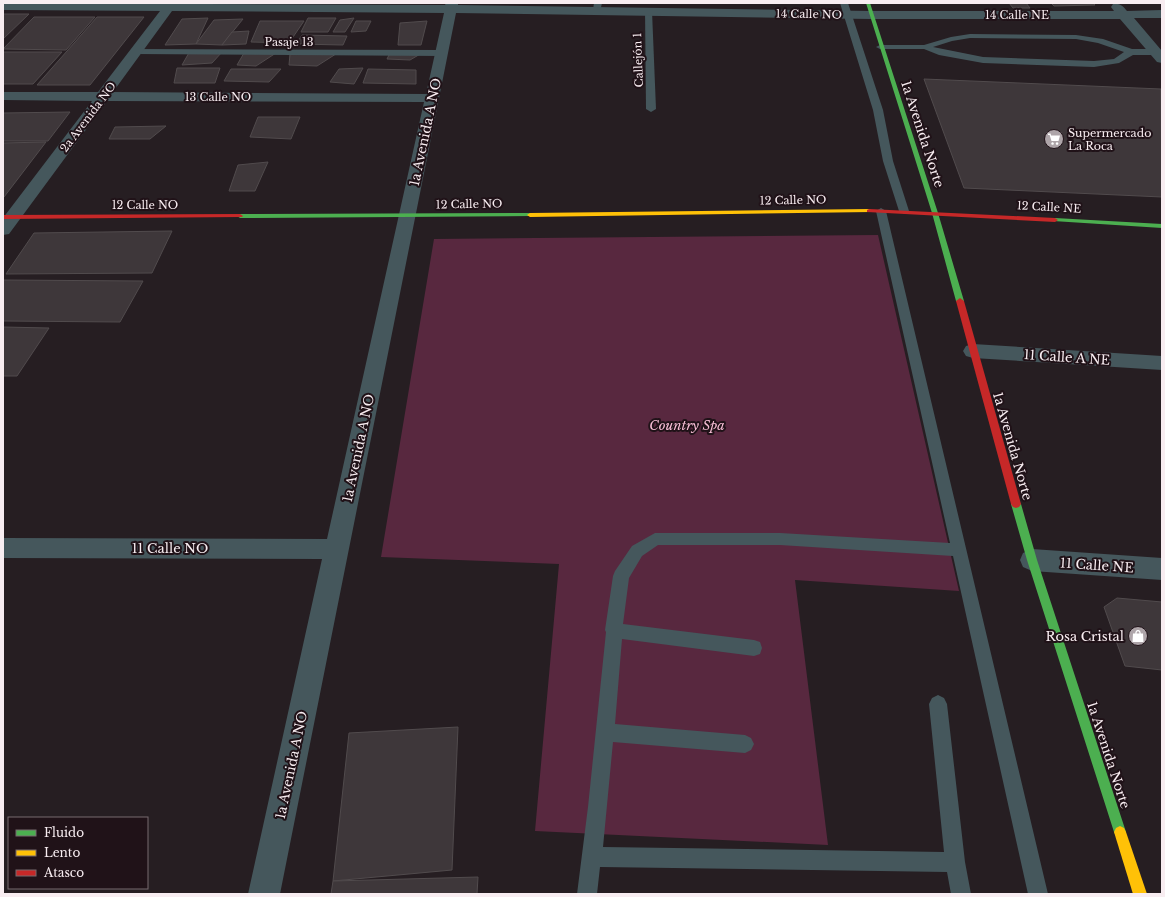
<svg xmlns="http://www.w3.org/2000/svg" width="1165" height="897" font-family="'Libre Baskerville',serif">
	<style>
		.green { fill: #58283f }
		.building { fill: #3e373a; stroke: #514b4d }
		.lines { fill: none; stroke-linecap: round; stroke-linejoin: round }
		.lane { fill: #45575c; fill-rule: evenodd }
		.street { fill: #45575c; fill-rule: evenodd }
		.fast { fill: #4caf50; fill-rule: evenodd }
		.slow { fill: #ffc107; fill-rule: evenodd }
		.jam { fill: #c62828; fill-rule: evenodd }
		.labels { text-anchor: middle; stroke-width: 4; stroke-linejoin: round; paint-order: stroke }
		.far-street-label { font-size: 11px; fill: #f8edf1; stroke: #201218 }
		.far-poi-label { font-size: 11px; fill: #f8edf1; stroke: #201218; text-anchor: start }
		.street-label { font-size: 13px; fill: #f8edf1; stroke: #201218 }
		.park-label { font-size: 13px; font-style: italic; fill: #f9bfd7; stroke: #201218 }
		.poi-label { font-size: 13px; fill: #f8edf1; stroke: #201218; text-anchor: end }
	</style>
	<rect width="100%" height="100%" fill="#261e22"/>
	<!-- green -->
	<polygon class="green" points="878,235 959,591 795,580 828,845 535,831 559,564 381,557 434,239"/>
	<!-- building -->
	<g class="building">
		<polygon points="1009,3 1026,3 1030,8 1013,8"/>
		<polygon points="1051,3 1093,3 1095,5 1054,6"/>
		<polygon points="3,14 29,14 3,39"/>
		<polygon points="34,17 95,17 66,50 3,49"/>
		<polygon points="97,17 144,17 90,85 37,85"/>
		<polygon points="208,18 196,44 165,45 182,19"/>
		<polygon points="308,18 336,18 328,32 301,32"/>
		<polygon points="354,18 345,32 333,32 340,20"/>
		<polygon points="243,19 222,45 196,44 214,20"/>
		<polygon points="260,21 304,21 289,43 251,42"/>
		<polygon points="356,21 371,21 366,31 351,32"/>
		<polygon points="427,21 421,45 398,45 400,23"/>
		<polygon points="249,31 246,44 222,45 232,32"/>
		<polygon points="302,35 347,36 343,45 296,44"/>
		<polygon points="190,51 223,51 212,63 182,65"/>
		<polygon points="391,51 422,53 410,60 387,59"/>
		<polygon points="3,52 62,52 33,84 3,84"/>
		<polygon points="339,52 317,66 289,65 290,54"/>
		<polygon points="244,53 276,53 256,66 237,65"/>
		<polygon points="177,68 220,68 215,83 174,83"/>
		<polygon points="363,68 354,84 330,82 339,69"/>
		<polygon points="231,69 281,69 269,82 224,81"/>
		<polygon points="368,69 416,70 416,84 363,83"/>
		<polygon points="924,79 1161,89 1162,197 964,188"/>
		<polygon points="70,112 48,141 3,141 3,113"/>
		<polygon points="258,117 300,117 291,139 250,137"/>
		<polygon points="166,126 150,139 109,139 115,127"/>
		<polygon points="46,142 4,197 3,197 3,143"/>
		<polygon points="268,162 255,191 229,191 238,165"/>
		<polygon points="172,231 152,273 6,274 34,233"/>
		<polygon points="3,280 143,281 120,322 3,321"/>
		<polygon points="3,327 49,328 17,376 3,376"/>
		<polygon points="1117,598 1162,602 1162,670 1125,666 1104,607"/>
		<polygon points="458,727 452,870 333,881 349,733"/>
		<polygon points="478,877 477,894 331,894 333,881"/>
	</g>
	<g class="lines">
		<!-- lane -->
		<g class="lane">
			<polygon points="594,3 602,3 600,12 597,12 593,10"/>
			<polygon points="840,3 848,3 883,110 893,161 909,211 908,213 904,214 899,211 883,161 873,110"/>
			<polygon points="645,9 648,9 652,11 656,109 651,112 646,109"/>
			<path d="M970,34L1076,35L1103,39L1132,49H1156L1160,52L1156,55H1133L1119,63L1094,67L983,63L939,55L924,49H880L876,47L880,45H924L951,37ZM970,38L1076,39L1098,43L1124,52L1114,59L1094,61L983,57L933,47L952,41Z"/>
			<polygon points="136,49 442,50 446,53 442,56 133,54 132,52"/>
			<polygon points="881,208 886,211 1048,894 1028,894 953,556 780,545 658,545 642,556 629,578 623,624 754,640 760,642 762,648 760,654 754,656 622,639 615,724 745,735 751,738 754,744 751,750 745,753 613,742 603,847 944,852 929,704 932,698 938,695 944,698 947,704 965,862 971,894 951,894 947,872 600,867 597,894 577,894 588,807 606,632 605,630 613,576 615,571 632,546 655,533 780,533 950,543 876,211"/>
		</g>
		<!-- street -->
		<g class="street">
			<path d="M3,3L445,5L446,3H458V5L871,11H1114L1111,7L1113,4C1120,3 1123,6 1127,11L1162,10V18H1134L1162,51V63L1157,62L1120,19H871L456,13L280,894H248L322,559L3,558V538L327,539L424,102L107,101L9,234L3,235V218L92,101L3,100V92H98L160,11L3,10ZM172,11L444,13L426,94L113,92Z"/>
			<polygon points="973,344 1162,356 1162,370 973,358 966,356 963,351 966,346"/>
			<polygon points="1032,549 1162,558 1162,580 1032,571 1023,567 1020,560 1023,553"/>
		</g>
		<!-- fast -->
		<g class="fast">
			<polygon points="866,3 870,3 938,213 964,301 963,303 960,304 956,301 932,213"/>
			<polygon points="530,213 533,215 532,216 240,218 237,216 240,214"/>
			<polygon points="1055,218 1162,224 1162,228 1053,221 1052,220"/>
			<polygon points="1016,500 1019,501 1021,504 1037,560 1126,832 1124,836 1120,838 1116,836 1114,832 1027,560 1011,504 1013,501"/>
		</g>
		<!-- slow -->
		<g class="slow">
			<polygon points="869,209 871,210 871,212 530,217 527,215 530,213"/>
			<polygon points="1120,826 1124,828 1126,832 1147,894 1133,894 1114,832 1116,828"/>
		</g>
		<!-- jam -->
		<g class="jam">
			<polygon points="869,209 1055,218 1058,220 1055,222 867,212 867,210"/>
			<polygon points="240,214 243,216 242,217 3,219 3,215"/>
			<polygon points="960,298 964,301 1021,504 1019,507 1016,508 1013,507 1011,504 956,301"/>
		</g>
	</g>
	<!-- icons -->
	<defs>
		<g id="supermarket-disc" transform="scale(1)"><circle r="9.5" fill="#aea5a9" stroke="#201218"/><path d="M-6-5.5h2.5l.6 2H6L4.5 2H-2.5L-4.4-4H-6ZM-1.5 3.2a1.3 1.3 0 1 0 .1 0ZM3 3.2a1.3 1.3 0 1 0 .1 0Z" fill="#fff"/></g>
		<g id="shop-disc" transform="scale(1)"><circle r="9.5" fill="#aea5a9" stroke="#201218"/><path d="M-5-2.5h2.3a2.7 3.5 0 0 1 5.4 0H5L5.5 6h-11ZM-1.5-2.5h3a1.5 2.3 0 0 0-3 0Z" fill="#fff"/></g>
	</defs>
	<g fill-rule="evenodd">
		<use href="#supermarket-disc" x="1054" y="139"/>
		<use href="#shop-disc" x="1138" y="636"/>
	</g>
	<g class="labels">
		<!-- far-street labels -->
		<g class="far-street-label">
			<text transform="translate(809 14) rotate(1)" y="4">14 Calle NO</text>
			<text x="1017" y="19">14 Calle NE</text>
			<text x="289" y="46">Pasaje 13</text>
			<text transform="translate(638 60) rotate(-92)" y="4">Callejón 1</text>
			<text x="218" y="101">13 Calle NO</text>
			<text transform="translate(88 117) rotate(-53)" y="4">2a Avenida NO</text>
			<text transform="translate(793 200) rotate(-1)" y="4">12 Calle NO</text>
			<text transform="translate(469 204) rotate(-1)" y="4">12 Calle NO</text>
			<text x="145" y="209">12 Calle NO</text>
			<text transform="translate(1049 207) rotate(3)" y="4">12 Calle NE</text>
		</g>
		<!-- far-poi labels -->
		<g class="far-poi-label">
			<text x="1068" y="137">Supermercado<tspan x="1068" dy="13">La Roca</tspan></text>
		</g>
		<!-- street labels -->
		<g class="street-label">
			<text transform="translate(425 132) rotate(-78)" y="5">1a Avenida A NO</text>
			<text transform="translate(923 134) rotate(72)" y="5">1a Avenida Norte</text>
			<text transform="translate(1067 357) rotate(4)" y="5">11 Calle A NE</text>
			<text transform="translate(1013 446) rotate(74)" y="5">1a Avenida Norte</text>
			<text transform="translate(358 448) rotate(-78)" y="5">1a Avenida A NO</text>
			<text x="170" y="553">11 Calle NO</text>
			<text transform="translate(1097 565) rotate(4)" y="5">11 Calle NE</text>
			<text transform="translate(1109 755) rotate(72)" y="5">1a Avenida Norte</text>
			<text transform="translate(291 765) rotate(-78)" y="5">1a Avenida A NO</text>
		</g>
		<!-- park labels -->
		<g class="park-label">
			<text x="687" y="430">Country Spa</text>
		</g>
		<!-- poi labels -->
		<g class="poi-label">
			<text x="1124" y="641">Rosa Cristal</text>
		</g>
	</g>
	<!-- border -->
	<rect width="1165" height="897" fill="none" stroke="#f8edf1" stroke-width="8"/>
	<!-- legend -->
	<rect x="8" y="817" width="140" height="72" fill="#201218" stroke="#766a6f"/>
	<rect x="16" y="830" width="20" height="6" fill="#4caf50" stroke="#766a6f"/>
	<text x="44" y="837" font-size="12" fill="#f8edf1">Fluido</text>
	<rect x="16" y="850" width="20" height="6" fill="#ffc107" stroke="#766a6f"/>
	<text x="44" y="857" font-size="12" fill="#f8edf1">Lento</text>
	<rect x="16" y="870" width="20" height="6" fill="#c62828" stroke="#766a6f"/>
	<text x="44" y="877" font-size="12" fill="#f8edf1">Atasco</text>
</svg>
